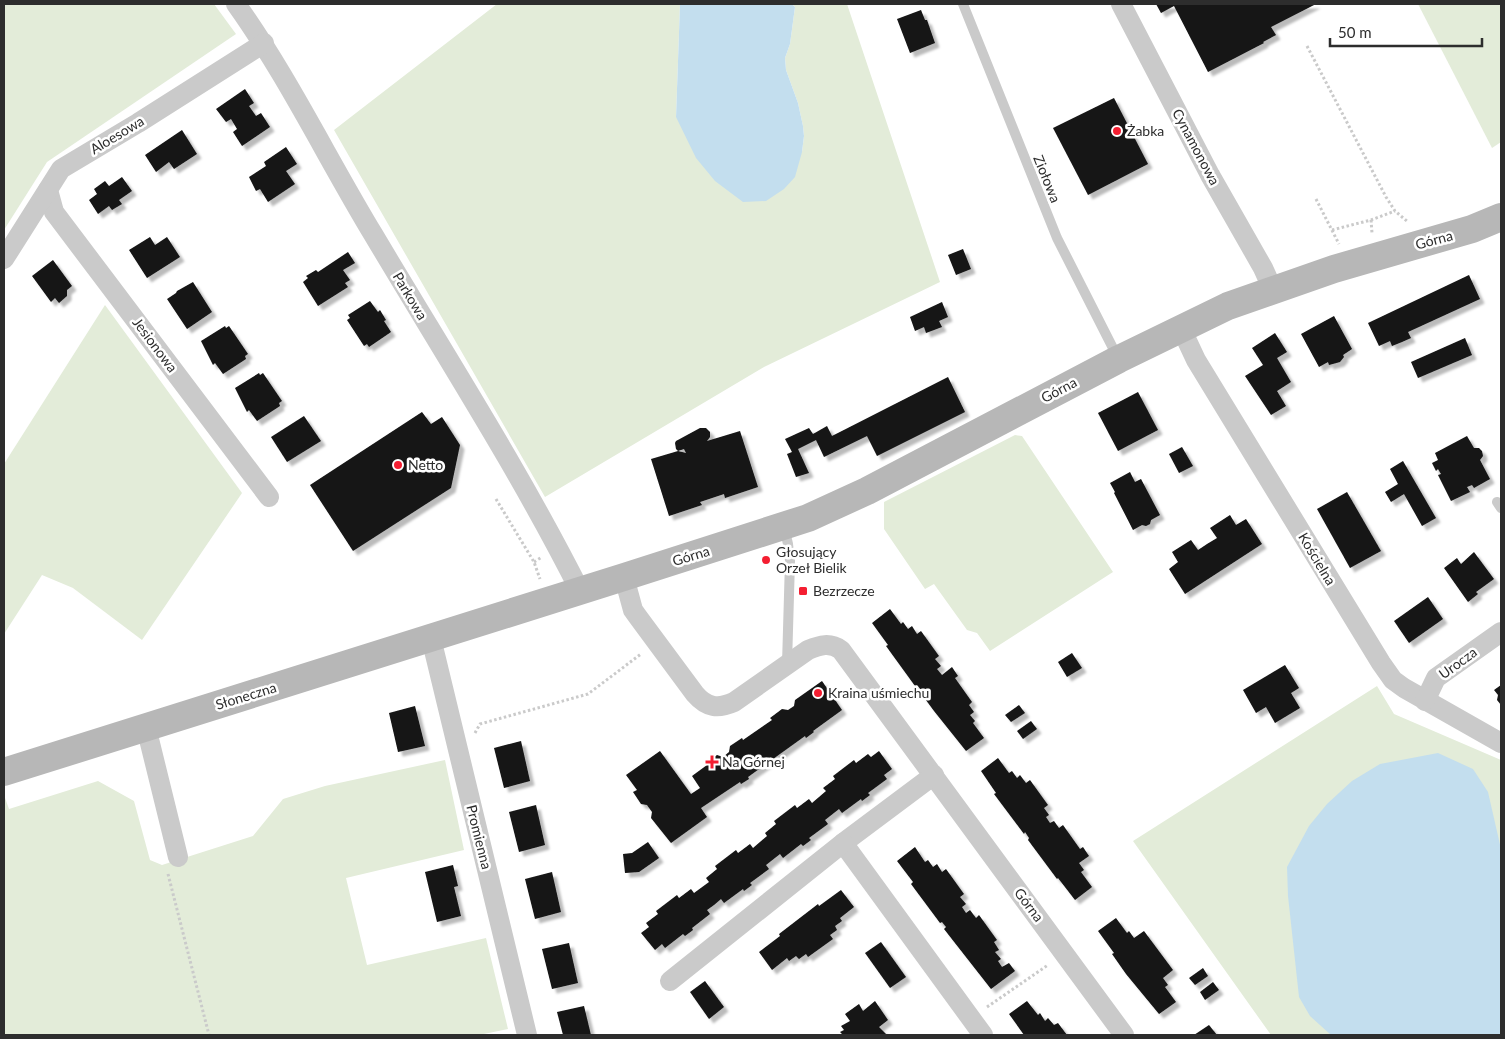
<svg xmlns="http://www.w3.org/2000/svg" width="1505" height="1039" font-family="Lato,sans-serif">
	<style>
		.green { fill: #e3ecd9 }
		.water { fill: #c3deee }
		.building { fill: #141414; filter: url(#shadow) }
		.lines { fill: none; stroke-linecap: round; stroke-linejoin: round }
		.path { stroke: #cacaca; stroke-width: 3; stroke-dasharray: 2.5 2.5; stroke-linecap: butt }
		.lane { stroke: #cacaca; stroke-width: 10 }
		.street { stroke: #cacaca; stroke-width: 20 }
		.secondary { stroke: #b7b7b7; stroke-width: 28 }
		.poi-dot { fill: #f41e31; stroke: #fff; stroke-width: 2 }
		.labels { text-anchor: middle; stroke-width: 5; stroke-linejoin: round; paint-order: stroke }
		.poi-label { font-size: 14px; fill: #2d2d2d; stroke: #fff; text-anchor: start }
		.street-label { font-size: 14px; fill: #2d2d2d; stroke: #fff }
	</style>
	<defs>
		<filter id="shadow"><feDropShadow dx="4.5" dy="4.5" stdDeviation="1" flood-color="#0004"/></filter>
	</defs>
	<rect width="100%" height="100%" fill="#fff"/>
	<!-- green -->
	<g class="green">
		<polygon points="4,4 214,4 236,34 47,162 4,230"/>
		<polygon points="497,4 680,4 676,117 802,152 804,136 803,126 798,103 786,70 785,58 790,44 795,7 792,4 847,4 940,282 764,367 545,497 334,130"/>
		<polygon points="1418,4 1501,4 1501,142 1492,148"/>
		<polygon points="105,305 242,493 142,640 73,588 42,575 4,634 4,464"/>
		<polygon points="1015,435 1022,436 1113,572 990,651 977,633 967,630 934,584 925,589 884,529 884,502"/>
		<polygon points="1377,686 1394,714 1501,760 1501,1035 1271,1035 1133,841"/>
		<polygon points="445,760 464,850 346,878 367,965 486,938 508,1029 479,1035 4,1035 4,795 9,809 98,781 134,801 150,860 162,865 253,836 283,799 325,786"/>
	</g>
	<!-- water -->
	<g class="water">
		<polygon points="680,4 792,4 795,7 790,44 785,58 786,70 798,103 803,126 804,136 802,152 795,177 784,189 766,201 743,202 715,181 696,158 676,117"/>
		<polygon points="1438,753 1473,769 1488,792 1501,849 1501,1035 1331,1035 1310,1016 1299,997 1288,896 1287,867 1309,826 1327,804 1352,781 1380,764"/>
	</g>
	<!-- building -->
	<g class="building">
		<polygon points="1156,4 1316,4 1271,27 1276,35 1263,42 1264,43 1208,72 1174,6 1161,13"/>
		<polygon points="921,10 925,20 927,20 935,43 910,53 897,19"/>
		<polygon points="245,89 254,103 249,106 256,116 261,113 270,127 242,146 233,132 237,129 231,119 226,122 216,109"/>
		<polygon points="1114,98 1148,164 1088,195 1053,128"/>
		<polygon points="182,130 197,154 174,169 169,162 156,172 145,155"/>
		<polygon points="286,147 297,164 286,171 295,184 268,202 260,189 256,191 249,177 266,166 264,162"/>
		<polygon points="122,177 132,191 119,200 122,204 112,210 109,206 98,214 89,200 97,194 94,189 105,181 109,186"/>
		<polygon points="150,237 155,245 167,237 180,257 147,278 129,250"/>
		<polygon points="963,249 971,269 956,275 948,255"/>
		<polygon points="348,252 355,263 343,270 350,280 345,283 348,287 318,306 303,282 308,278 306,276 316,270 318,272"/>
		<polygon points="53,260 72,286 67,290 67,296 59,303 55,298 51,302 32,276"/>
		<polygon points="1469,275 1480,299 1408,332 1411,338 1402,342 1392,346 1390,341 1379,346 1368,323"/>
		<polygon points="193,282 212,312 187,329 167,299 176,293 177,291"/>
		<polygon points="370,301 378,312 380,310 386,320 384,321 391,332 369,347 367,344 364,346 347,320 350,318 348,315"/>
		<polygon points="942,302 948,317 939,321 942,327 926,333 924,327 915,331 910,317"/>
		<polygon points="1334,316 1352,349 1343,355 1344,357 1340,362 1329,365 1328,362 1319,367 1301,334"/>
		<polygon points="225,326 226,328 229,326 248,354 245,356 246,359 223,374 215,363 213,365 201,341"/>
		<polygon points="1275,333 1287,352 1277,358 1291,382 1277,391 1286,406 1271,415 1245,376 1263,365 1252,348"/>
		<polygon points="1465,338 1472,355 1418,378 1411,362"/>
		<polygon points="259,373 260,375 263,373 282,401 279,403 280,406 257,421 249,410 247,412 235,388"/>
		<polygon points="948,377 965,412 877,456 867,436 824,457 816,440 798,449 809,473 796,477 787,454 792,452 785,439 809,428 813,434 827,426 832,436"/>
		<polygon points="1138,392 1158,430 1118,451 1098,413"/>
		<polygon points="422,412 431,424 442,417 460,445 451,488 353,551 310,485"/>
		<polygon points="304,416 321,441 287,462 271,437"/>
		<polygon points="700,428 706,428 710,432 710,437 707,441 740,431 758,487 725,498 724,494 700,502 702,505 669,516 651,459 678,451 686,453 684,449 678,451 676,449 675,443 676,441"/>
		<polygon points="1467,436 1474,448 1479,448 1482,451 1483,456 1480,460 1490,479 1474,488 1472,485 1467,487 1470,492 1451,501 1438,475 1441,474 1438,469 1436,471 1432,463 1438,460 1435,453"/>
		<polygon points="1182,447 1193,466 1179,473 1169,454"/>
		<polygon points="1403,461 1436,518 1422,526 1404,494 1391,502 1385,492 1398,484 1390,469"/>
		<polygon points="1130,472 1135,482 1141,479 1160,515 1151,520 1150,524 1146,526 1142,525 1133,530 1114,493 1115,492 1110,483"/>
		<polygon points="1347,492 1381,551 1350,568 1317,509"/>
		<polygon points="1230,515 1236,525 1246,519 1262,544 1185,594 1169,569 1178,562 1172,552 1191,540 1198,550 1207,544 1217,538 1210,528"/>
		<polygon points="1474,552 1494,579 1476,592 1478,594 1468,602 1444,568 1457,558 1461,564"/>
		<polygon points="1428,597 1443,619 1409,643 1394,621"/>
		<polygon points="890,609 901,624 903,622 908,629 912,626 917,634 921,631 939,656 935,659 941,666 937,669 942,675 952,667 958,676 955,678 972,702 969,705 974,712 970,715 975,721 973,723 984,738 966,751 934,711 920,692 921,690 917,685 915,686 886,646 888,645 872,623"/>
		<polygon points="1072,653 1082,668 1067,677 1058,662"/>
		<polygon points="1285,665 1299,688 1291,693 1300,708 1275,723 1266,707 1256,713 1243,690"/>
		<polygon points="822,681 842,710 813,731 814,732 806,738 805,736 748,777 749,779 741,784 740,782 701,808 707,817 671,843 651,818 652,812 647,805 641,804 633,792 637,790 626,775 660,751 691,794 700,788 692,776 707,765 705,764 717,755 723,757 729,752 730,746 742,738 743,740 772,720 770,718 782,709 788,710 794,706 795,700"/>
		<polygon points="1501,685 1501,705 1497,700 1498,695 1494,690"/>
		<polygon points="1019,705 1025,713 1011,722 1005,715"/>
		<polygon points="415,706 425,746 398,752 389,713"/>
		<polygon points="1031,721 1037,729 1023,739 1017,731"/>
		<polygon points="521,741 530,781 504,788 494,748"/>
		<polygon points="879,751 892,769 884,775 887,779 868,793 870,795 862,801 861,799 842,813 839,809 825,820 828,824 809,838 811,840 803,846 801,844 783,858 780,854 766,865 769,869 750,883 752,885 744,891 743,889 724,903 721,899 714,905 707,910 710,914 692,928 693,930 685,936 683,934 665,948 662,944 655,950 641,933 649,927 646,923 658,914 656,911 677,895 679,898 691,889 694,893 709,882 706,878 717,869 715,866 736,850 738,853 750,844 753,848 767,836 765,833 776,824 774,821 795,805 797,808 809,799 812,803 826,791 823,788 835,779 833,776 854,760 856,763 868,754 871,757"/>
		<polygon points="998,758 1009,773 1012,771 1017,778 1020,775 1026,783 1030,780 1048,805 1044,808 1049,815 1046,817 1050,823 1054,821 1059,828 1063,825 1080,849 1083,847 1089,856 1079,863 1084,870 1081,872 1092,887 1075,900 1058,878 1057,879 1028,840 1029,838 1025,832 1024,834 994,794 996,793 981,771"/>
		<polygon points="536,805 545,845 519,852 509,812"/>
		<polygon points="648,842 659,858 639,872 625,873 623,854 632,853"/>
		<polygon points="915,847 925,862 928,860 933,867 937,864 942,872 946,869 964,894 960,897 966,904 962,907 966,913 970,910 976,918 979,915 997,940 994,942 999,950 995,952 1001,959 998,961 1002,967 1009,963 1015,971 991,989 944,929 946,927 942,922 940,923 911,884 913,882 897,861"/>
		<polygon points="453,865 458,886 454,887 461,916 437,922 425,872"/>
		<polygon points="552,872 561,912 535,919 525,879"/>
		<polygon points="841,890 854,907 840,918 842,921 835,926 837,930 830,935 833,939 808,957 806,954 799,959 796,956 789,961 787,958 772,970 759,952 780,936 779,934 818,904 819,906"/>
		<polygon points="1116,918 1127,933 1129,931 1134,938 1144,931 1173,970 1163,978 1168,985 1165,987 1176,1002 1159,1014 1126,974 1112,954 1114,953 1098,931"/>
		<polygon points="881,942 906,977 890,988 865,953"/>
		<polygon points="569,943 578,983 552,989 542,949"/>
		<polygon points="1203,968 1208,976 1195,985 1189,978"/>
		<polygon points="705,981 724,1007 709,1019 690,992"/>
		<polygon points="1213,982 1219,990 1205,1000 1200,992"/>
		<polygon points="875,1001 888,1020 879,1027 887,1035 843,1035 840,1032 844,1030 841,1026 850,1021 845,1014 859,1004 863,1011"/>
		<polygon points="1027,1001 1038,1015 1040,1013 1045,1021 1048,1018 1054,1025 1058,1023 1067,1035 1024,1035 1009,1014"/>
		<polygon points="584,1006 591,1035 563,1035 557,1012"/>
		<polygon points="1209,1025 1217,1035 1194,1035"/>
	</g>
	<g class="lines">
		<!-- path -->
		<g class="path">
			<polyline points="1307,46 1386,197 1395,211 1408,222"/>
			<polyline points="1316,199 1339,244"/>
			<polyline points="1371,220 1372,233"/>
			<polyline points="1332,230 1371,220 1395,211"/>
			<polyline points="496,499 534,562 540,579"/>
			<polyline points="534,562 542,557"/>
			<polyline points="475,733 480,724 588,694 641,654"/>
			<polyline points="168,874 209,1035"/>
			<polyline points="987,1007 1048,965"/>
		</g>
		<!-- lane -->
		<g class="lane">
			<polyline points="963,4 1057,238 1118,358"/>
			<polyline points="1497,502 1501,508"/>
			<polyline points="784,527 788,544 790,561 787,664"/>
		</g>
		<!-- street -->
		<g class="street">
			<path d="M236,4C288,77 327,158 373,234C443,352 518,468 580,591"/>
			<polyline points="1121,4 1210,175 1263,268 1273,290"/>
			<polyline points="48,190 54,212 269,497"/>
			<polyline points="4,259 61,169 138,123 264,43"/>
			<polyline points="1181,328 1196,360 1381,663 1393,680 1404,688 1501,743"/>
			<path d="M624,577L633,610L638,617L695,694C707,708 718,709 734,702L808,650C820,645 830,642 841,650L1124,1035"/>
			<polyline points="431,638 527,1035"/>
			<polyline points="1425,701 1436,678 1501,632"/>
			<polyline points="146,727 178,857"/>
			<polyline points="934,775 843,843 983,1035"/>
			<polyline points="670,981 843,843"/>
		</g>
		<!-- secondary -->
		<polyline class="secondary" points="4,772 624,577 808,518 867,491 1119,359 1228,306 1334,269 1472,229 1501,217"/>
	</g>
	<!-- markers -->
	<g class="poi-dot">
		<circle cx="1117" cy="131" r="5"/>
		<circle cx="398" cy="465" r="5"/>
		<circle cx="766" cy="560" r="5"/>
		<rect x="798" y="586" width="10" height="10" rx="2.5"/>
		<circle cx="818" cy="693" r="5"/>
		<path d="M709.5 754.5h5v5h5v5h-5v5h-5v-5h-5v-5h5z"/>
	</g>
	<g class="labels">
		<!-- poi labels -->
		<g class="poi-label">
			<text x="1127" y="136">Żabka</text>
			<text x="408" y="470">Netto</text>
			<text x="776" y="557">Głosujący<tspan x="776" dy="16">Orzeł Bielik</tspan></text>
			<text x="813" y="596">Bezrzecze</text>
			<text x="828" y="698">Kraina uśmiechu</text>
			<text x="722" y="767">Na Górnej</text>
		</g>
		<!-- street labels -->
		<g class="street-label">
			<text transform="translate(117 135) rotate(-31)" y="5">Aloesowa</text>
			<text transform="translate(1196 147) rotate(62)" y="5">Cynamonowa</text>
			<text transform="translate(1047 179) rotate(68)" y="5">Ziołowa</text>
			<text transform="translate(1434 240) rotate(-15)" y="5">Górna</text>
			<text transform="translate(410 296) rotate(59)" y="5">Parkowa</text>
			<text transform="translate(155 345) rotate(53)" y="5">Jesionowa</text>
			<text transform="translate(1059 390) rotate(-28)" y="5">Górna</text>
			<text transform="translate(691 556) rotate(-17)" y="5">Górna</text>
			<text transform="translate(1317 559) rotate(59)" y="5">Kościelna</text>
			<text transform="translate(1458 663) rotate(-36)" y="5">Urocza</text>
			<text transform="translate(246 696) rotate(-17)" y="5">Słoneczna</text>
			<text transform="translate(479 837) rotate(76)" y="5">Promienna</text>
			<text transform="translate(1029 905) rotate(53)" y="5">Górna</text>
		</g>
	</g>
	<!-- border -->
	<rect width="1505" height="1039" fill="none" stroke="#2d2d2d" stroke-width="10"/>
	<!-- scale -->
	<path d="M1330 38v8h152v-8" fill="none" stroke="#2d2d2d" stroke-width="2.5"/>
	<text x="1338" y="38" font-size="15" fill="#2d2d2d" stroke="#ffffff" stroke-width="4" paint-order="stroke">50 m</text>
</svg>
